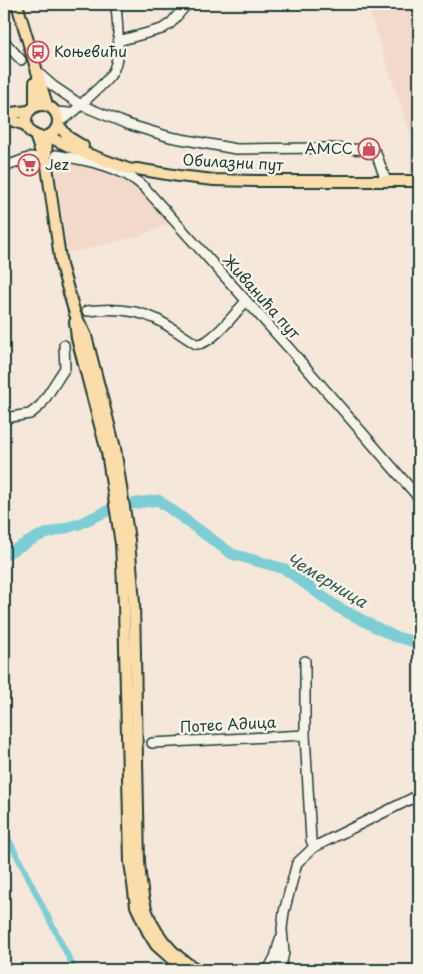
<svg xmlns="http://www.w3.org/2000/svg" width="423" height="974" font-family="'Playpen Sans',sans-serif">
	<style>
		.built { fill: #f3d9ca }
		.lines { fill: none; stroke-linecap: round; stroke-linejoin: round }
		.canal { stroke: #7dced4; stroke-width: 6 }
		.river { stroke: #7dced4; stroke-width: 11 }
		.minor-casing { stroke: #1f3d34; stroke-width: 12 }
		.major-casing { stroke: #1f3d34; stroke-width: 14 }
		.minor { stroke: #f7f3e8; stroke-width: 9 }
		.major { stroke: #fbddab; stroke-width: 10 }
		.labels { text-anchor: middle; stroke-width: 5; stroke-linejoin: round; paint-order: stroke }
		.poi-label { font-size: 15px; fill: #1f3d34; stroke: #f7f3e8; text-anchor: start }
		.street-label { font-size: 15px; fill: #1f3d34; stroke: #f7f3e8 }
		.water-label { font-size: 16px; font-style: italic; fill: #325a54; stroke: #f7f3e8 }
	</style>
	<rect width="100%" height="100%" fill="#f5e7da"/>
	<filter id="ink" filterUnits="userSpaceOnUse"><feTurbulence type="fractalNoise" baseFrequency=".02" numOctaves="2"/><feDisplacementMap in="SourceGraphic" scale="10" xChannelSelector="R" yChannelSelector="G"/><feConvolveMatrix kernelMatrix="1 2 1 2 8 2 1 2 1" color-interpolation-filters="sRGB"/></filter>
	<g filter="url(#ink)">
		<!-- built -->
		<g class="built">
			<polygon points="367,4 419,4 419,176 410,176 412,139"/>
			<polygon points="54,156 128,176 173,222 139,236 68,253"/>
		</g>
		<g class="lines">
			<!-- canal -->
			<polyline class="canal" points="4,830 75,970"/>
			<!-- river -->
			<g class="river">
				<polyline points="4,555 39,536 79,524 118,506 158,500 232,554 285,569 337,607 393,636 419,643"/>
				<polyline points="4,969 5,970"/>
			</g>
			<!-- minor casing -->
			<g class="minor-casing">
				<g id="minor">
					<polyline points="4,41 21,60"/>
					<polyline points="118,41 162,29 171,23 187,4"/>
					<polyline points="37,72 53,86 81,105 127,124 170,137 236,149 328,148 372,150 376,153 386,181"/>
					<polyline points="55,112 70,113"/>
					<path d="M58,121C70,117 79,107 88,98C95,91 104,84 110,76C123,60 117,23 116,4"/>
					<path d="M56,155C86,160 121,166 144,187L288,347L419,498"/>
					<polyline points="4,167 31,157 46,160"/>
					<path d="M87,311C109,308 135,309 156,319C170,326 183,336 196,344C211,346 236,312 246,301"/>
					<polyline points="4,418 30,414 41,405 65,368 64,345"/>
					<polyline points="305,661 305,735 311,840 314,847"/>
					<polyline points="152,743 305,735"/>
					<polyline points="268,970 275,957 280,939"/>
					<polyline points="280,970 284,953 282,929 284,912 297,863 314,847 419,795"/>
				</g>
			</g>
			<!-- major casing -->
			<g class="major-casing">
				<g id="major">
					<polyline points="17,4 47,105"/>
					<circle cx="42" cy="121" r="16"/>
					<polyline points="35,106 35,82"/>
					<polyline points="4,111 11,113 29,111"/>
					<polyline points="4,118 26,125"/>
					<polyline points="58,124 68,137 83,146"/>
					<polyline points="35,135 41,153 46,159"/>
					<path d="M47,136L46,159L61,265L75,314L86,336L115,448L129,540L134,603L139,862C140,875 141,888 144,901C150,930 173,957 198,970"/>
					<polyline points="47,136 77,150 131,170 137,169 179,176 214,180 254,181 419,181"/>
					<polyline points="75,322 77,338 107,452 121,544 124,605 130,862 136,906 148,932 156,945 184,970"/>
				</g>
			</g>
			<!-- minor -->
			<use href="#minor" class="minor"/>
			<!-- major -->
			<use href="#major" class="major"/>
		</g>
	</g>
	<!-- icons -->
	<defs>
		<g id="bus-ring" transform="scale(1.125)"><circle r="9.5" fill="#f7f3e8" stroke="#d1495b" stroke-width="1.5"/><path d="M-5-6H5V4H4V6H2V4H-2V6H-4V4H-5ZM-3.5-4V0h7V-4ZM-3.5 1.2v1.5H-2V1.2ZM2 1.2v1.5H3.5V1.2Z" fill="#d1495b"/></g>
		<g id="shop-ring" transform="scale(1.125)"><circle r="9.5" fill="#f7f3e8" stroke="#d1495b" stroke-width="1.5"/><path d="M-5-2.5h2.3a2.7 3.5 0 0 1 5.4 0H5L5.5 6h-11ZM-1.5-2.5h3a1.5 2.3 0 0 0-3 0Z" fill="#d1495b"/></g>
		<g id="supermarket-ring" transform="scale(1.125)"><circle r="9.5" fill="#f7f3e8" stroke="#d1495b" stroke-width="1.5"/><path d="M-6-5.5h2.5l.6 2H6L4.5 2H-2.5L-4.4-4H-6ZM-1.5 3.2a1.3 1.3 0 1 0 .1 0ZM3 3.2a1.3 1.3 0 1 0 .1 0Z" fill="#d1495b"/></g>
	</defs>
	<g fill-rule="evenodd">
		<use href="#bus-ring" x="38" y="52"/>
		<use href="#shop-ring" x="369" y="149"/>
		<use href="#supermarket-ring" x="29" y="165"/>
	</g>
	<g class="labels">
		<!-- poi labels -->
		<g class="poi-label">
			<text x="54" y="57">Коњевићи</text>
			<text x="353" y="154" text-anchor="end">АМСС</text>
			<text x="45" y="170">Jez</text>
		</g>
		<!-- street labels -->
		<g class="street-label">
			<text transform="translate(233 163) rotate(3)" y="5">Обилазни пут</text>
			<text transform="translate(261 297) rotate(48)" y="5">Живанића пут</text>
			<text transform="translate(228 725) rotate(-3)" y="5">Потес Адица</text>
		</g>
		<!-- water labels -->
		<g class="water-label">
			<text transform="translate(327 580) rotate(31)" y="6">Чемерница</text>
		</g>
	</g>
	<!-- margin -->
	<rect width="423" height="974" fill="none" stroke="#f7f3e8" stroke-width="20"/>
	<rect x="10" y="10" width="403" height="954" fill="none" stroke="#1f3d34" stroke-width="2" filter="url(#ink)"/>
</svg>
